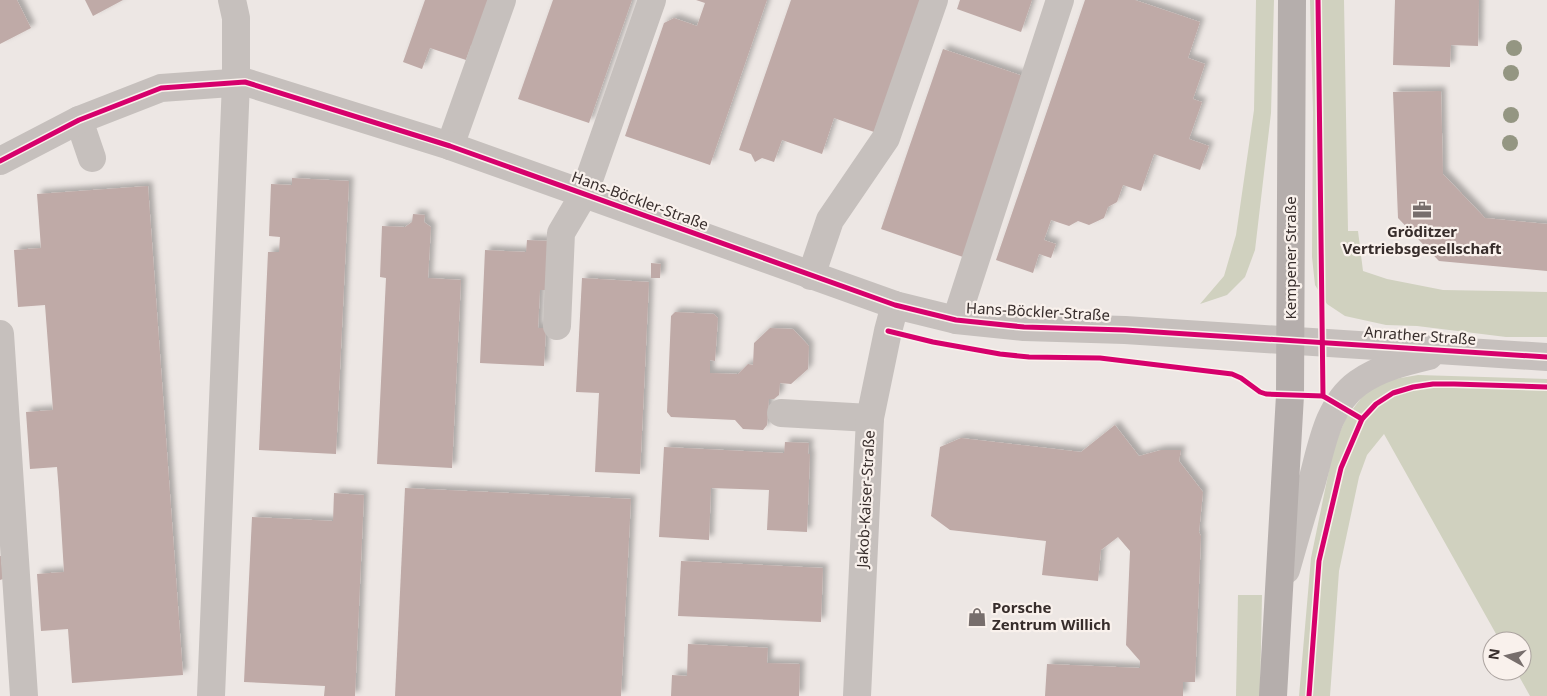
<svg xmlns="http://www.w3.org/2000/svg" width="1547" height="696" font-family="'Noto Sans',sans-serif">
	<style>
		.green { fill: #d0d1bf }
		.building { fill: #bfaaa7; filter: url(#shadow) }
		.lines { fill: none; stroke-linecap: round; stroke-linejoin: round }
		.minor { stroke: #c6c0bd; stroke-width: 28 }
		.major { stroke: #b5aeac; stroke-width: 28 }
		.cycleway-casing { stroke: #f9f1ec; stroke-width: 8 }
		.cycleway { stroke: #d6006c; stroke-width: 5 }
		.tree { fill: #949682 }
		.labels { text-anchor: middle; stroke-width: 4.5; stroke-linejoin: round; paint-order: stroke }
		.street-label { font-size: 15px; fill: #372d2b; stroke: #f9f1ec }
		.poi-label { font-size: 15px; font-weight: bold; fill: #372d2b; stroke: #f9f1ec }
	</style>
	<defs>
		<filter id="shadow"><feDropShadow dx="4.5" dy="-4.5" stdDeviation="2.5" flood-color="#0004"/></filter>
	</defs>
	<rect width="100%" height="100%" fill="#ede7e4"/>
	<!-- green -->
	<g class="green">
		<polygon points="1256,0 1274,0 1271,113 1255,250 1245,277 1227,295 1200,304 1224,276 1236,235 1254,110"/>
		<polygon points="1310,0 1344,0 1348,231 1358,231 1363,271 1387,279 1443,290 1547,292 1547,337 1506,337 1417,326 1386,325 1345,316 1327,304 1315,285 1312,257 1313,112"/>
		<polygon points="1418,375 1547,379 1547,696 1530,696 1516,671 1522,671 1522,641 1500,641 1384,434 1367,455 1359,477 1339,571 1330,696 1299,696 1311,558 1334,446 1346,418 1365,393 1389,380"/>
		<polygon points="1238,595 1262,595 1260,696 1236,696"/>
	</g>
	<!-- building -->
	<g class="building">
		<polygon points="0,0 17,0 31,28 0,44"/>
		<polygon points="85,0 123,0 93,16"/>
		<polygon points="425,0 490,0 473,46 471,45 466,60 430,48 422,69 403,62"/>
		<polygon points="553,0 632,0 589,123 518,99"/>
		<polygon points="696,0 767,0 710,165 625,136 664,23 674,18 697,26 705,3"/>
		<polygon points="791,0 920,0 874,132 834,118 822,154 782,140 774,162 762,158 755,162 751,154 739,150"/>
		<polygon points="960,0 1032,0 1021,32 957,9"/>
		<polygon points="1085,0 1135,0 1200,22 1188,58 1205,64 1193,99 1202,102 1189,139 1209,146 1200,170 1154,154 1141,191 1123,185 1117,202 1108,207 1104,218 1089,225 1078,221 1069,226 1051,220 1044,240 1056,244 1051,258 1039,254 1033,273 996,260"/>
		<polygon points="1395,0 1479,0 1478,46 1451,45 1450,67 1393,65"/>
		<polygon points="943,49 1029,78 966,258 881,229"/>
		<polygon points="1441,91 1443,174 1485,218 1547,224 1547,271 1439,261 1398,218 1393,92"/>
		<polygon points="292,178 349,181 336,454 259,450 268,252 279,252 280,237 269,236 271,184 292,185"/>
		<polygon points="148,186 183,675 72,683 68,629 41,631 37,574 64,572 59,492 57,467 30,469 26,412 53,410 45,305 18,307 14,250 41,248 37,194"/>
		<polygon points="413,214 425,215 424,222 431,227 428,278 461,280 452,468 377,464 386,278 380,277 382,226 405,227 412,222"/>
		<polygon points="527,240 549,241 547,290 540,290 538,328 546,328 544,366 480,363 485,250 526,252"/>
		<polygon points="651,263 661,264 660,278 651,278"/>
		<polygon points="582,278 649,282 640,474 595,472 599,393 576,392"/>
		<polygon points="675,312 714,314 718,318 715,361 710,360 710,373 738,374 748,364 753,365 754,343 770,328 793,329 809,346 808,369 791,384 780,383 779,395 774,399 769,399 767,425 763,430 743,429 735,420 671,417 667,412 671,316"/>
		<polygon points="1115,425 1139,456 1161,450 1181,450 1179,461 1203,492 1199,532 1201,536 1195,682 1183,682 1183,696 1045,696 1047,664 1140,668 1140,661 1126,645 1130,551 1118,537 1101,550 1098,581 1042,575 1046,541 950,530 931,516 940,447 961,438 1081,452"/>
		<polygon points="785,442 809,443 808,454 810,454 807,532 767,530 769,490 711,488 709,540 659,537 664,447 784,453"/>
		<polygon points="405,488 631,499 621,696 395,696"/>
		<polygon points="334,493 364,495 355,696 324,696 325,686 244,682 252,517 333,521"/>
		<polygon points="0,556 1,556 3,579 0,580"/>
		<polygon points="681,561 823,568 821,622 678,616"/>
		<polygon points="688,644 768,648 767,663 800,664 799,696 671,696 672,675 687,676"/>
	</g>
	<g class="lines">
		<!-- minor -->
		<g class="minor">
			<polyline points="79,120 92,158"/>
			<polyline points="450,146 502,0"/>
			<polyline points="0,161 79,120 161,88 245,82 450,146 895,305 956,320 1024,327 1125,330 1547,357"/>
			<polyline points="811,276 830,220 886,138 934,0"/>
			<polyline points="956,320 1060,0"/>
			<polyline points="557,326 561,233 584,194 652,0"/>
			<polyline points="0,334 24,696"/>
			<polyline points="781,413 870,418"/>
			<path d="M1286,570C1294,542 1302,513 1311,485C1321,451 1326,406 1358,383C1379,368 1404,362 1429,356"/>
			<polyline points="211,696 236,82 236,18 232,0"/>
			<polyline points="857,696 870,418 888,331 895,305"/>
		</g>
		<!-- major -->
		<polyline class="major" points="1273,696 1290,395 1292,0"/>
		<!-- cycleway casing -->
		<g class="cycleway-casing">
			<g id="cycleway">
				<polyline points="1318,0 1323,396 1362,419"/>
				<polyline points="0,161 79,120 161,88 245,82 450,146 895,305 956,320 1024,327 1125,330 1547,357"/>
				<polyline points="888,331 933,342 1000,354 1029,357 1100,358 1232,374 1241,378 1260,392 1266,394 1323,396"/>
				<polyline points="1309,696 1319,561 1341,468 1362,419 1376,404 1393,393 1413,387 1433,384 1454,384 1547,387"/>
			</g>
		</g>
		<!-- cycleway -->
		<use href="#cycleway" class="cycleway"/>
	</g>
	<!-- trees -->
	<g class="tree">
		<circle cx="1514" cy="48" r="8"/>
		<circle cx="1511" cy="73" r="8"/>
		<circle cx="1511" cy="115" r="8"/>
		<circle cx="1510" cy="143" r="8"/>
	</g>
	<!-- icons -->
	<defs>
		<g id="office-bare" transform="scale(1.5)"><path d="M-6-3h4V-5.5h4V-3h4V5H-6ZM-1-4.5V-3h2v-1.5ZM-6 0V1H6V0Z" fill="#776e6c" stroke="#f9f1ec" stroke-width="2.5" paint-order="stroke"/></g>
		<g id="shop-bare" transform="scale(1.5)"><path d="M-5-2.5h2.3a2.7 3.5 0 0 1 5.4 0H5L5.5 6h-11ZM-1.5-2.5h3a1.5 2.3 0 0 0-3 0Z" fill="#776e6c" stroke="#f9f1ec" stroke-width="2.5" paint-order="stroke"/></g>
	</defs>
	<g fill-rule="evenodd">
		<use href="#office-bare" x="1422" y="210"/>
		<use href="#shop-bare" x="977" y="617"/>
	</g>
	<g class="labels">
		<!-- street labels -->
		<g class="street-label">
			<text transform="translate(640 201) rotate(20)" y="5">Hans-Böckler-Straße</text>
			<text transform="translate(1291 258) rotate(-90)" y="5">Kempener Straße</text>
			<text transform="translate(1038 312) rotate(3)" y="5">Hans-Böckler-Straße</text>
			<text transform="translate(1420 336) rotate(4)" y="5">Anrather Straße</text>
			<text transform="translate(866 499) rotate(-87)" y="5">Jakob-Kaiser-Straße</text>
		</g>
		<!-- poi labels -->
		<g class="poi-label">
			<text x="1422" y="237">Gröditzer<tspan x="1422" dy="17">Vertriebsgesellschaft</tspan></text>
			<text x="992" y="613" text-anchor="start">Porsche<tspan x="992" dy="17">Zentrum Willich</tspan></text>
		</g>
	</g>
	<!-- north arrow -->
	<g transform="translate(1507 656) rotate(278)"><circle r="24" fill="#f9f1ec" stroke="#aba39f"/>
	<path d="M0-4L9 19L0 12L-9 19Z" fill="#776e6c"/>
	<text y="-8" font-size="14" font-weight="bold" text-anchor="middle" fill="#372d2b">N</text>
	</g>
</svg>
